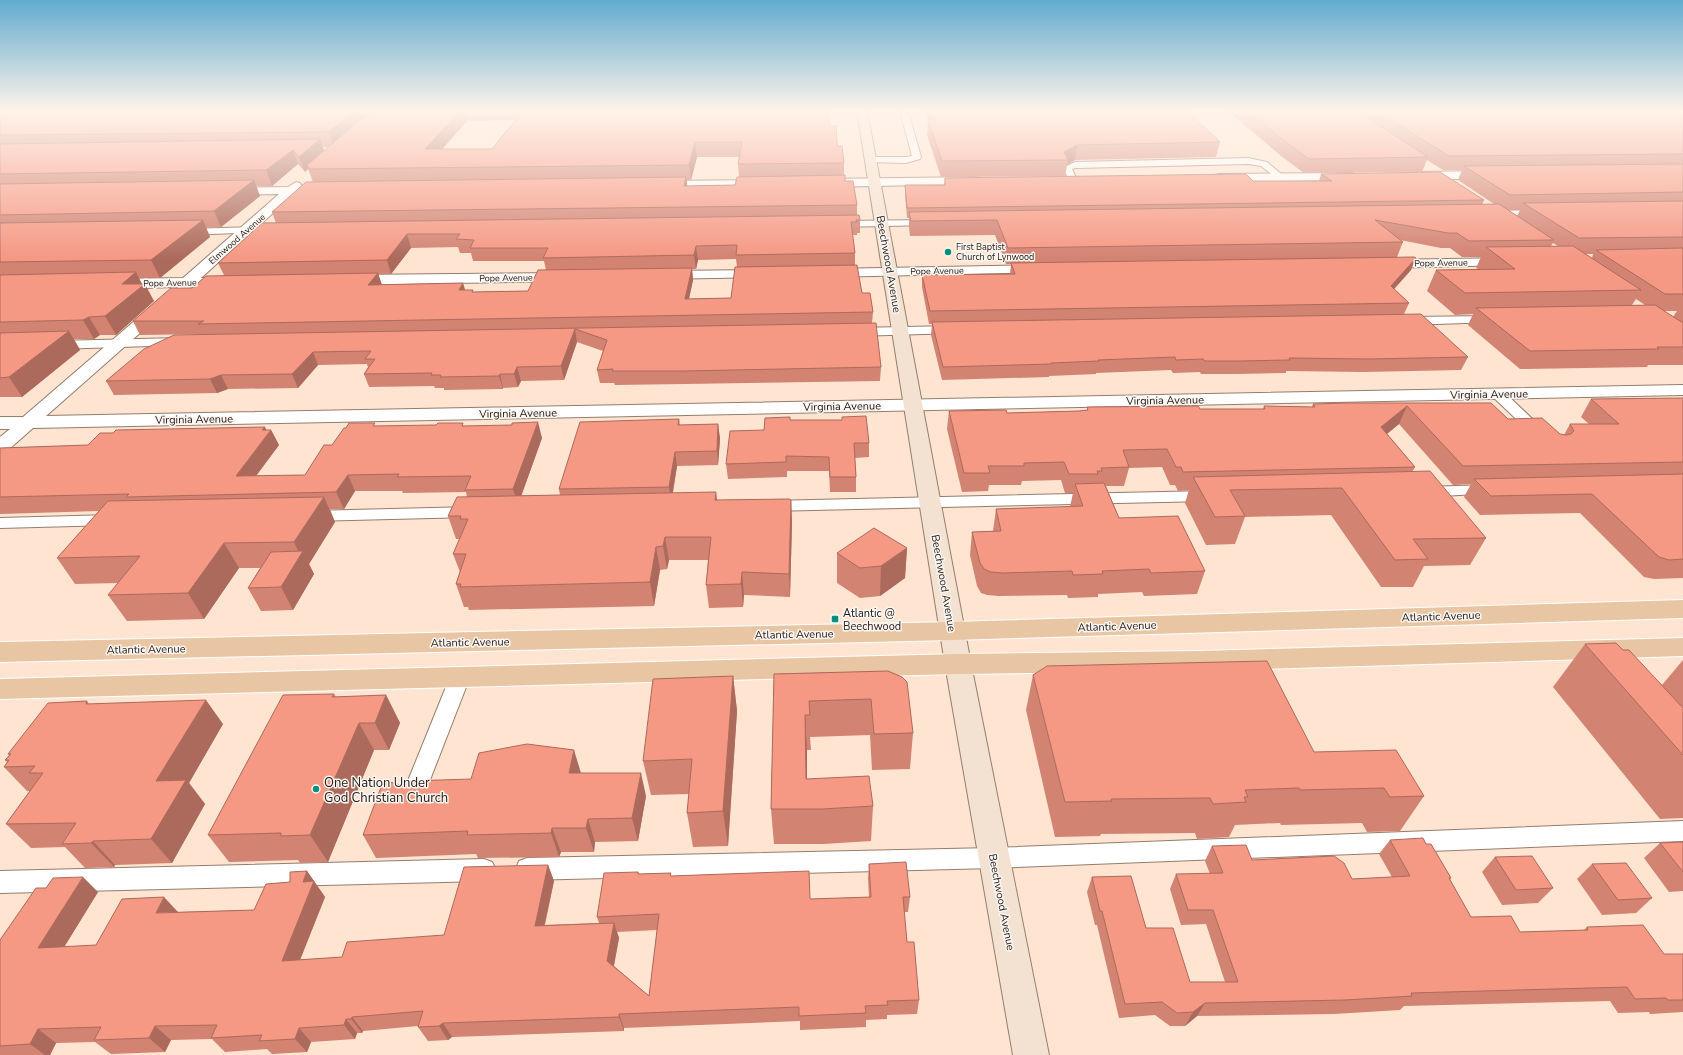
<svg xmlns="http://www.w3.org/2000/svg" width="1683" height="1055" font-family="'Nunito Sans',sans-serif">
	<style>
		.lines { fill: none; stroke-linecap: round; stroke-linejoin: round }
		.lane-casing { stroke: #957d6c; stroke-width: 2 }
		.street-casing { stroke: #957d6c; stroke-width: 2 }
		.secondary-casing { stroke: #957d6c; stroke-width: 2 }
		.primary-casing { stroke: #fff; stroke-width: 2 }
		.lane { fill: #fff; fill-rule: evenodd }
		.street { fill: #fff; fill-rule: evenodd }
		.secondary { fill: #f3e2d2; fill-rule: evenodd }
		.primary { fill: #e8c6a4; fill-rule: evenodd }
		.wall { fill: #d38372; fill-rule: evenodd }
		.shaded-wall { fill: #ac6a5c }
		.building { fill: #f59884; stroke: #ac6a5c }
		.poi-dot { fill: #00917d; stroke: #fbf6f2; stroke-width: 1.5 }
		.labels { text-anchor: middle; stroke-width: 3; stroke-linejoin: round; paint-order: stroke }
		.far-street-label { font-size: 9px; fill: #292019; stroke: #fbf6f2 }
		.far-poi-label { font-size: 9px; fill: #292019; stroke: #fbf6f2; text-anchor: start }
		.street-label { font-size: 11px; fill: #292019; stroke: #fbf6f2 }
		.poi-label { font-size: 11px; fill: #292019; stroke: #fbf6f2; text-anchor: start }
		.near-poi-label { font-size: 13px; fill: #292019; stroke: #fbf6f2; text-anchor: start }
	</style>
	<rect width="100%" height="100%" fill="#fee4d1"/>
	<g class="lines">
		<!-- lane casing -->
		<g class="lane-casing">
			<g id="lane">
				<polygon points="900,111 908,111 921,157 920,159 906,163 868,162 867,160 871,157 906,157 912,156"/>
				<polygon points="1248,158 1267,162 1286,178 1285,180 1279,180 1261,166 1248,164 1076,168 1072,169 1077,180 1073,183 1070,182 1063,168 1075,162"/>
				<polygon points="1540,210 1545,213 1543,215 1491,217 1486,214 1491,211"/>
				<polygon points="930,220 933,221 935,223 933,225 838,227 833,224 838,221"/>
				<polygon points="258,227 262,228 263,230 262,232 186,235 181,232 186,229"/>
				<polygon points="1491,316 1495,318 1497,320 1495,322 1407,325 1403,323 1401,321 1403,319 1407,317"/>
				<polygon points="954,326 958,327 960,330 958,333 855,336 851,335 849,332 851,329 855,328"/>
				<polygon points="180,338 184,339 186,342 184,345 55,349 51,348 49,345 51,342 55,341"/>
				<polygon points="1498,390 1503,391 1544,430 1546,433 1544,436 1539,437 1534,436 1493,397 1491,394 1493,391"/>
				<polygon points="1489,485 1494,487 1497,490 1494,493 1425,497 1420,495 1417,492 1420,489 1425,487"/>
				<polygon points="1208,491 1213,493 1216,496 1213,499 1208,501 769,511 763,509 761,506 763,503 769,501"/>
				<polygon points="472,507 478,509 480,512 478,515 472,517 311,521 305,520 303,516 305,512 311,511"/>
				<polygon points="112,515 118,516 120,520 118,524 112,525 0,528 0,518"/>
				<polygon points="460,670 467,672 470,677 423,798 420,805 412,807 404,805 401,798 450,677 453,672"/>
				<polygon points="1683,821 1683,841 993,868 527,880 519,877 516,869 519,861 527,858 993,848"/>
				<polygon points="484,859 492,862 496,870 492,878 484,881 0,893 0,871"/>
			</g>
		</g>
		<!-- street casing -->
		<g class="street-casing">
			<g id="street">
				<polygon points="1491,171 1495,172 1497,175 1495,178 1415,180 1411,179 1409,176 1411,173 1415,172"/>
				<polygon points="1351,173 1355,174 1357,177 1355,180 1219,182 1215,181 1213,178 1215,175 1219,174"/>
				<polygon points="975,177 979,178 981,181 979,184 823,187 819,186 817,183 819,180 823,179"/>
				<polygon points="765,180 769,181 771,184 769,187 657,189 653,188 651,185 653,182 657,181"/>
				<polygon points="296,182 300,183 302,186 331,187 333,190 331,193 327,194 294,194 201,278 234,279 237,282 234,285 191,287 183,291 176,287 111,289 106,287 103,284 106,281 111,279 183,278 279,194 227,195 223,194 221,191 223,188 288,187"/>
				<polygon points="1509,258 1514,259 1516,262 1514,265 1383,268 1378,267 1376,264 1378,261 1383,260"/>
				<polygon points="1041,265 1046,266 1048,269 1046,272 829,277 824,276 822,273 824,270 829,269"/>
				<polygon points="765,270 770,271 772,274 770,277 663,279 658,278 656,275 658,272 663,271"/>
				<polygon points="565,273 570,274 572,277 570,280 565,281 349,285 344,283 341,280 344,277 349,275"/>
				<polygon points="159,303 165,305 167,308 165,311 46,416 1683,385 1683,395 33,428 7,451 0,453 0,437 10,429 0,429 0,417 23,417 153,305"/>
			</g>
		</g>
		<!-- secondary casing -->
		<g class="secondary-casing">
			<polygon id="secondary" points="857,111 867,111 971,664 1049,1055 1013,1055 945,664"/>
		</g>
		<!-- primary casing -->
		<g class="primary-casing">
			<g id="primary">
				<polygon points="1683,600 1683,618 953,640 0,662 0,642 953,622"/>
				<polygon points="1683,638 1683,656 1200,671 958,674 0,699 0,679 958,654 1200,651"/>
			</g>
		</g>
		<!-- lane -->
		<use href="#lane" class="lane"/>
		<!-- street -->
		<use href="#street" class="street"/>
		<!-- secondary -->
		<use href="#secondary" class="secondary"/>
		<!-- primary -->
		<use href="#primary" class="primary"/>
	</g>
	<!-- wall -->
	<g class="wall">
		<path d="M0,111H828L830,124L837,143L844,163V175L845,181L857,205V215L860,220V233H857V235H853L855,253V265L862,293L873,312L872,323L881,367L880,381L685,384L615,385L614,383H600L597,370L603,351L577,342L564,380L521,381L518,387L503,388V389L444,390V388H435L434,386L369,387L364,374L368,367L367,364L318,365L298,388L228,389L217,393L114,395L106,381L204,335L203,334L140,335L133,321L192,288L224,275L218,263L276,223L272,212L313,182L308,169L305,172L298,164L272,186H256L260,196L221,227L206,228L210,237L160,278H139L142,284L154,301L116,335H100L94,339H74L80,350L22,397H0ZM515,120L492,149H442L467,121ZM323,147H329L324,151ZM697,157H739L738,164L739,177L735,185L687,186V180H691ZM458,247L460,253H471L473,261H544L546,270L528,291L473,292L465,290L382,285L378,274H391L411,248ZM736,259L737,267L731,298L689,299L693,280L692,269H696L698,260Z"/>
		<polygon points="925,111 1187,111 1220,142 1216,157 1075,160 1067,165 1065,176 941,177 927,135 928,121 925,113"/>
		<path d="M1228,111H1683V365H1648L1647,367L1520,369L1468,325L1473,314L1455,315L1427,291L1436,270L1478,269L1476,268L1481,257H1462L1450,248H1441L1400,240L1403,242L1397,257L1411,270L1394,289L1409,303L1404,314L1468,357L1461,370L1364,372L1286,371V373L1236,374H1201L1200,372L1173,373L1171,370L1096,373V374L1049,376V377L942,380L931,335L932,324H929L922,287V275L1010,274L1011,264H1006L995,235L910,236L909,227V218H907L905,195V185H944L945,178L1253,181H1319L1321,174L1484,200L1482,205L1494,204L1458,180L1462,170H1443L1427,160L1422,172L1304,173L1281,156ZM1507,210H1520L1517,216ZM1553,243L1558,246H1551ZM1586,254H1593L1592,258ZM1636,299L1645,305H1632ZM1664,311H1677L1673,317Z"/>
		<polygon points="1683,398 1683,578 1654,579 1644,577 1580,513 1480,515 1464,497 1471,484 1453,485 1399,424 1387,434 1415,467 1412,472 1486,538 1470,565 1424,566 1413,587 1381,587 1331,515 1245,517 1235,544 1206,545 1185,503 1189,490 1178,491 1175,485 1170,485 1162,467 1129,468 1124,486 1106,486 1119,518 1205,571 1197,594 1144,596 1142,592 1098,594 1098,597 1068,598 1067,595 999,596 987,595 981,593 977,586 970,555 972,532 993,531 996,509 1070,507 1073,493 1065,493 1061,480 1022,481 1021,485 989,485 988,491 962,492 947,429 949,411 1007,413 1079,411 1087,410 1087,407 1200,409 1263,409 1264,406 1312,407 1313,404 1491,403 1508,419 1564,435 1570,424 1589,424 1581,417 1591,399"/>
		<polygon points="679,419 680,425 718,424 720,439 718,465 677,466 673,493 717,500 791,500 792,523 790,597 744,595 743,607 709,608 706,585 708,560 669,560 667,569 660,570 654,606 469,610 468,607 464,607 456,584 460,572 453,554 460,539 456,539 448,516 467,497 466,492 403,493 402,491 355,491 344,509 330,509 335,522 309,564 314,574 293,610 261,611 248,588 260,568 239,568 204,619 127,621 108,595 119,583 75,584 57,558 99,511 0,514 0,448 88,445 265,427 266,430 271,430 279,445 256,476 305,475 332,445 376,426 465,426 542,438 521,496 560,495 559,489"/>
		<polygon points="790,420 869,443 869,457 855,458 856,477 856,492 830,492 829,471 787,471 787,477 728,479 726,464 764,430"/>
		<polygon points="907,548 905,578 880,596 860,598 837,583 837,553"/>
		<polygon points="1585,644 1623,650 1662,685 1683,660 1683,818 1660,819 1553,687"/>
		<polygon points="888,671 913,733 910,769 872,770 870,735 810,737 811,750 807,750 807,779 873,806 871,841 823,844 774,844 771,809 774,674"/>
		<polygon points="1033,675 1314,752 1424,796 1400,831 1367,832 1362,823 1281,825 1280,823 1235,825 1229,837 1197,839 1195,833 1101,834 1100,836 1055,837 1026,710"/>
		<polygon points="733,676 737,711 728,846 693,847 687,813 689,794 651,795 643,761"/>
		<polygon points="334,694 336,697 386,695 400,723 389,750 374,750 328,862 300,863 298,860 229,862 208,835"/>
		<polygon points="87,701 89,704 223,724 189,783 205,804 172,863 115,865 114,867 85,868 65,847 31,848 6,824 30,791 27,791 4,767 7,762 5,760 9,755 8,754"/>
		<polygon points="581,773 646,796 638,841 595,842 594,852 561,852 559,857 478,858 476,854 376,858 363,835 471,779"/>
		<polygon points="1390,840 1426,844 1451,878 1450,880 1471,917 1520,932 1584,930 1587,927 1664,954 1683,954 1683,1012 1650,1014 1649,1012 1618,1013 1610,1001 1404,1006 1400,1010 1334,1014 1197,1016 1185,1026 1170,1026 1155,1015 1119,1018 1097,925 1095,925 1087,892 1092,877 1146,928 1190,982 1225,982 1206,924 1181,925 1170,889 1176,874 1210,874 1205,861 1212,846 1252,860 1352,879 1392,877 1379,854"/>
		<polygon points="1683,842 1683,891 1669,892 1644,858 1660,843"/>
		<polygon points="1495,857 1553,888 1538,903 1502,905 1482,872"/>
		<path d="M869,864L910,897L908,912H904L907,942L919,1000L917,1014L887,1015V1019L866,1020V1027L800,1030V1021L624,1028V1031L452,1037L448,1040L428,1041L418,1027V1026L363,1031L362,1033H357L355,1039L311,1042L307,1052L272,1054L267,1049L225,1052L212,1039L171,1040L165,1052L111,1054L95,1042L56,1043L50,1055H0V940L98,892L64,947L96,945L178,912L254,910L290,882L307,871L325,897L300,960L342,957L444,935L548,865L554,881L545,925L599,923L597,917L638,872L639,874L671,873V876L810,899L869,897L868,879ZM657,930L649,996L614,966L619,938L617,932Z"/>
		<polygon points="1592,864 1652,898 1636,913 1602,915 1577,879"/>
	</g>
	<!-- shaded-wall -->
	<g class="shaded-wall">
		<polygon points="355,111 375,111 334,147 329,132"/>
		<polygon points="460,111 464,111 467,121 429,164 425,149"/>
		<polygon points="320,139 325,154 307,165 308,169 305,172 299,157"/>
		<polygon points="695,142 697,157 691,180 689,165"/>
		<polygon points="1077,145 1075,160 1067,165 1068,160 1064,152"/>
		<polygon points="293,150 298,164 272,186 266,170"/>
		<polygon points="686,177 688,191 684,186"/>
		<polygon points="254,180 260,196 221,227 214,211"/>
		<polygon points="203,220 210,237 160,278 151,260"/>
		<polygon points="407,234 411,248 391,274 387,260"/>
		<polygon points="696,246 698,260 696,269 694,255"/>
		<polygon points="1416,258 1411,270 1386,298 1391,286"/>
		<polygon points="692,268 693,280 686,312 685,299"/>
		<polygon points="136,272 143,286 145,284 154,301 116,335 105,316 122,284"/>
		<polygon points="378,273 382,285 368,285"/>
		<polygon points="463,283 467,296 459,290"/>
		<polygon points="89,317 100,335 94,339 83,320"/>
		<polygon points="575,329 577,342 564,380 561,366"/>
		<polygon points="69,331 80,350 22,397 9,377"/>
		<polygon points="313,352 318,365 298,388 292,374"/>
		<polygon points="517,367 521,381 518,387 514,374"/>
		<polygon points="500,374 503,388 503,389 499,376"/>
		<polygon points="221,375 228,389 217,393 210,379"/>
		<polygon points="1407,406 1399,424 1373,445 1381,427"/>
		<polygon points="538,422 542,438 518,505 513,489"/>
		<polygon points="718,424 720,439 718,465 717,451"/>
		<polygon points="265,427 268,434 271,430 279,445 244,492 236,476 262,430"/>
		<polygon points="675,452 677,466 671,502 669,487"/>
		<polygon points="348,475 355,491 344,509 336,492"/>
		<polygon points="716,492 719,514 715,500"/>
		<polygon points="324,497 335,522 309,564 314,574 293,610 281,587 300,555 294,542"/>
		<polygon points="791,500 792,523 790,597 789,574"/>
		<polygon points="665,537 669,560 667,569 663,546"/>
		<polygon points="224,543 239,568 204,619 188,593"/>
		<polygon points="656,547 660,570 654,606 650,582"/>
		<polygon points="907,548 905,578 880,596 881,566"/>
		<polygon points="742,572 744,595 743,607 741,584"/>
		<polygon points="733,676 737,711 728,846 723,811"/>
		<polygon points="386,695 400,723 389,750 375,723"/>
		<polygon points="206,700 223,724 189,783 205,804 172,863 151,839 156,781"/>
		<polygon points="805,715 807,750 807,809 806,779"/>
		<polygon points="359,723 374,750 328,862 310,835"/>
		<polygon points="574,750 581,773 569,773"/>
		<polygon points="641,773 646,796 638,841 632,818"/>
		<polygon points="588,819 595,842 594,852 586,828"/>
		<polygon points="552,828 561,852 559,857 551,833"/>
		<polygon points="93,841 115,865 114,867 91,843"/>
		<polygon points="548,865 554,881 541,940 535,926"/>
		<polygon points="307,871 325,897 294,975 282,961 303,882"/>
		<polygon points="83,877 98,892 55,962 38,948"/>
		<polygon points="164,897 178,912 156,913"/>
		<polygon points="614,923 619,938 612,975 607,961"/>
		<polygon points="1205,1003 1197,1016 1185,1026 1193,1012"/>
		<polygon points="619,1014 624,1028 624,1031 619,1017"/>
		<polygon points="352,1017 363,1031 362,1033 351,1019"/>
		<polygon points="346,1019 357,1033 355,1039 344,1025"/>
		<polygon points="443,1023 452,1037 448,1040 439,1026"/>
		<polygon points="155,1026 171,1040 165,1052 149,1038"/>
		<polygon points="299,1028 311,1042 307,1052 295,1039"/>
		<polygon points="38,1029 56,1043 50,1055 45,1055 30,1044"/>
	</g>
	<!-- building -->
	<g class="building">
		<polygon points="0,111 355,111 329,132 0,135"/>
		<polygon points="371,111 460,111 425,149 492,149 523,111 828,111 830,124 831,126 836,126 837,143 838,146 842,146 844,163 738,164 742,142 695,142 689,165 310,169 307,165"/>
		<polygon points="930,111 1187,111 1220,142 1077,145 1064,152 1068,160 942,161 928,120 934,120"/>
		<polygon points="1247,111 1357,111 1428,157 1309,159 1286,142"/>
		<polygon points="1377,111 1683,111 1683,154 1449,156"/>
		<polygon points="320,139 299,157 293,150 266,170 0,174 0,144"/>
		<polygon points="1683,164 1683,192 1510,195 1464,166"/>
		<polygon points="1440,172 1484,200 907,208 905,185 945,185 945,178 1246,174 1253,181 1332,181 1321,174"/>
		<polygon points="845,175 845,181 853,181 857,205 272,212 306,182 686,177 684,186 735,185 737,177"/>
		<polygon points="254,180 214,211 0,215 0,184"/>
		<polygon points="1683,201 1683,237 1579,238 1523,203"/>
		<polygon points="1499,204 1554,240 1469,241 1457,233 1448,233 1375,220 1403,242 1008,248 997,220 911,221 909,212"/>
		<polygon points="859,215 860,220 856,220 857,222 851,222 855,253 736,255 737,245 696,246 694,255 543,258 548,248 470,248 474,240 456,239 460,234 407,234 387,260 218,263 262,223"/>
		<polygon points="203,220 151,260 0,262 0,223"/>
		<polygon points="1573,246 1641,290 1465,293 1436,270 1515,269 1486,247"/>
		<polygon points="1683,248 1683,294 1665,294 1596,250"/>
		<polygon points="1414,257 1416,258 1391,286 1409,303 930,311 922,275 1015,274 1011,263"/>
		<polygon points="857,265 862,293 870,293 873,312 198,324 204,321 133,321 171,288 192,288 206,276 378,273 368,285 463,283 459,290 473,290 472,292 528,291 538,270 692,268 685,299 731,298 735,267"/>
		<polygon points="136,272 122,284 145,284 105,316 89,317 83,320 0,322 0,275"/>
		<polygon points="1655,305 1683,323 1683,347 1657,347 1659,349 1530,351 1476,308"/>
		<polygon points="1421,314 1468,357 1369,359 1289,358 1290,360 1240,361 1205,361 1203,359 1176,360 1175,357 1098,360 1099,361 1051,363 1051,364 943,367 932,322"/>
		<polygon points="876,323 881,367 684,371 612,371 613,369 597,370 607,340 575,329 561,366 517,367 514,374 500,374 499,376 440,377 441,375 431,375 432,373 364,374 375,359 365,359 371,351 313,352 292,374 221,375 210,379 106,381 144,349 174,335"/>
		<polygon points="69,331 9,377 0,378 0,333"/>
		<polygon points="1683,398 1683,462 1463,466 1407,406 1381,427 1415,467 1183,472 1181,467 1176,467 1167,449 1123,450 1129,467 1101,468 1102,471 1097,471 1098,474 1069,474 1064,462 1024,463 1024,466 988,466 990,473 964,473 949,411 1006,410 1007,413 1079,411 1088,410 1087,407 1198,406 1200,409 1265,409 1264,406 1315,407 1313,404 1345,403 1491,403 1508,419 1542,418 1560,434 1566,435 1571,434 1574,431 1570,424 1619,424 1591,399"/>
		<polygon points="866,416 869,443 854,443 856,477 830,477 829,457 786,456 786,462 726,464 730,431 764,430 765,418 790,417 790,420 842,420 842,417"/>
		<polygon points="679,419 678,425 718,424 717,451 675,452 669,487 559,489 580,422"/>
		<polygon points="538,422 513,489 465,490 471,476 397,477 399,474 348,475 336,492 126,497 129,494 0,497 0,448 88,445 100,433 113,433 116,430 265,427 262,430 271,430 236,476 305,475 324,445 332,445 344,428 346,428 349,423 375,423 373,426 436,425 438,423 463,423 462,426 512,425 512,423"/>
		<polygon points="1430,471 1486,538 1413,539 1428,559 1395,560 1342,488 1230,490 1245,516 1215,517 1193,477"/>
		<polygon points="1683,474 1683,559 1669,560 1659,557 1592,494 1491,496 1474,479"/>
		<polygon points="1104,483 1119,518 1178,516 1205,571 1151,573 1149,569 1102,571 1103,574 1073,575 1072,571 1003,573 991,572 984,569 980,563 972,532 1001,531 996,509 1083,506 1075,484"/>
		<polygon points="716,492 715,500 789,499 791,500 789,574 742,572 741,584 706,585 711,537 665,537 663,546 656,547 650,582 460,587 461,584 456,584 466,554 453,554 468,519 460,519 461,516 448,516 457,497"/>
		<polygon points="324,497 294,542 224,543 188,593 108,595 140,556 57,558 108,501"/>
		<polygon points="874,528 907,548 881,566 860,568 837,553"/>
		<polygon points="303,551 281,587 248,588 271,552"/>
		<polygon points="1616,643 1623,650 1629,650 1683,708 1683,755 1585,644"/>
		<polygon points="1267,661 1314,752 1396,750 1424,796 1390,797 1384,788 1300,790 1299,788 1245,790 1248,797 1244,797 1246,802 1213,804 1210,798 1111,799 1112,801 1065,802 1033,675 1047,666"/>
		<polygon points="888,671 902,677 907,682 913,733 874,734 871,699 809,701 810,715 805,715 806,779 869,776 873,806 822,809 771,809 774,674"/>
		<polygon points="733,676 723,811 687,813 692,759 643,761 653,679"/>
		<polygon points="334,694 332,697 386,695 375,723 359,723 310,835 281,836 281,833 208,835 283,695"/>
		<polygon points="206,700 156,781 186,780 151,839 93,841 91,843 62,844 76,823 6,824 43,773 29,773 35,766 4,767 9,760 5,760 11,754 8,754 48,703 87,701 86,704"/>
		<polygon points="527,744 574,750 569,773 641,773 632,818 588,819 586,828 552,828 551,833 467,835 468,831 363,835 383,782 390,782 400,785 410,781 471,779 479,753"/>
		<polygon points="1423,838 1426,844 1431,844 1451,878 1449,878 1471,917 1511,916 1520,932 1588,930 1587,927 1643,925 1664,954 1683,954 1683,1000 1668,1000 1666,998 1635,999 1627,987 1411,993 1412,996 1345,1000 1205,1003 1193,1012 1177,1013 1162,1002 1125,1004 1102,911 1100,911 1092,877 1131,876 1146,928 1173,928 1190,982 1238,982 1213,910 1188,910 1176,874 1223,873 1212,846 1246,845 1252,860 1334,856 1344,863 1352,879 1410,876 1390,840"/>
		<polygon points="1683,842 1683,872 1660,843"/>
		<polygon points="1532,856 1553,888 1516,890 1495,857"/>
		<polygon points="906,862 910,897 903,897 907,942 914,942 919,1000 887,1001 888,1005 865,1006 866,1013 799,1016 799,1007 619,1014 619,1017 443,1023 439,1026 418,1027 423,1011 352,1017 351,1019 346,1019 344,1025 299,1028 295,1039 259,1041 262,1035 211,1038 217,1025 155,1026 149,1038 94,1040 101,1027 38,1029 30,1044 0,1046 0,940 36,888 46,888 53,878 83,877 38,948 96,945 122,899 164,897 156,913 254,910 266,884 290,882 290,872 307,871 303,882 314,881 282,961 342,957 347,942 444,935 464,867 548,865 535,926 614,923 607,961 649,996 659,914 597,917 604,873 638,872 638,874 671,873 670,876 809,871 810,899 871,897 869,864"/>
		<polygon points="1626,863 1652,898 1618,900 1592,864"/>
	</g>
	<!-- sky -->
	<linearGradient id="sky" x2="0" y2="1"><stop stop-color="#61abcf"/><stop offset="0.43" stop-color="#fff3ea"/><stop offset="1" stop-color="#fff3ea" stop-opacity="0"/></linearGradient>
	<rect width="1683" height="258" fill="url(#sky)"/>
	<!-- markers -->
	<g class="poi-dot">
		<circle cx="948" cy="252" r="4"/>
		<rect x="831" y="615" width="8" height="8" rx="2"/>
		<circle cx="316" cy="789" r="4"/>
	</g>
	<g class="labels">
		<!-- far-street labels -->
		<g class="far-street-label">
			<text transform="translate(237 239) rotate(-41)" y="3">Elmwood Avenue</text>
			<text transform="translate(1441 263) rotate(-1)" y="3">Pope Avenue</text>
			<text transform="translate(937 271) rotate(-1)" y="3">Pope Avenue</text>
			<text transform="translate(506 278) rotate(-1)" y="3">Pope Avenue</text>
			<text transform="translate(170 283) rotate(-1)" y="3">Pope Avenue</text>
		</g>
		<!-- far-poi labels -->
		<g class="far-poi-label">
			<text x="956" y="250">First Baptist<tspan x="956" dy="10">Church of Lynwood</tspan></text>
		</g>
		<!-- street labels -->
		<g class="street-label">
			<text transform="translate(889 264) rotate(80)" y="4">Beechwood Avenue</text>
			<text transform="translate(1489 394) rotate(-1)" y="4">Virginia Avenue</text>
			<text transform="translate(1165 400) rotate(-1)" y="4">Virginia Avenue</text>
			<text transform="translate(842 406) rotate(-1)" y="4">Virginia Avenue</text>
			<text transform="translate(518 413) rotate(-1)" y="4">Virginia Avenue</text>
			<text transform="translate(194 419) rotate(-1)" y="4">Virginia Avenue</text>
			<text transform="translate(944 583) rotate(80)" y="4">Beechwood Avenue</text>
			<text transform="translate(1441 616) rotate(-2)" y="4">Atlantic Avenue</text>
			<text transform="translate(1117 626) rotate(-2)" y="4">Atlantic Avenue</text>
			<text transform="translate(794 634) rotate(-1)" y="4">Atlantic Avenue</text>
			<text transform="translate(470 642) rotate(-1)" y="4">Atlantic Avenue</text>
			<text transform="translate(146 649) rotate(-1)" y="4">Atlantic Avenue</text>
			<text transform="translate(1002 902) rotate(79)" y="4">Beechwood Avenue</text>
		</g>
		<!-- poi labels -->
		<g class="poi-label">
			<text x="843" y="617">Atlantic @<tspan x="843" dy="13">Beechwood</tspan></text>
		</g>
		<!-- near-poi labels -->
		<g class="near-poi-label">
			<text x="324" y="787">One Nation Under<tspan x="324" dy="15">God Christian Church</tspan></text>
		</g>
	</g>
</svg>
